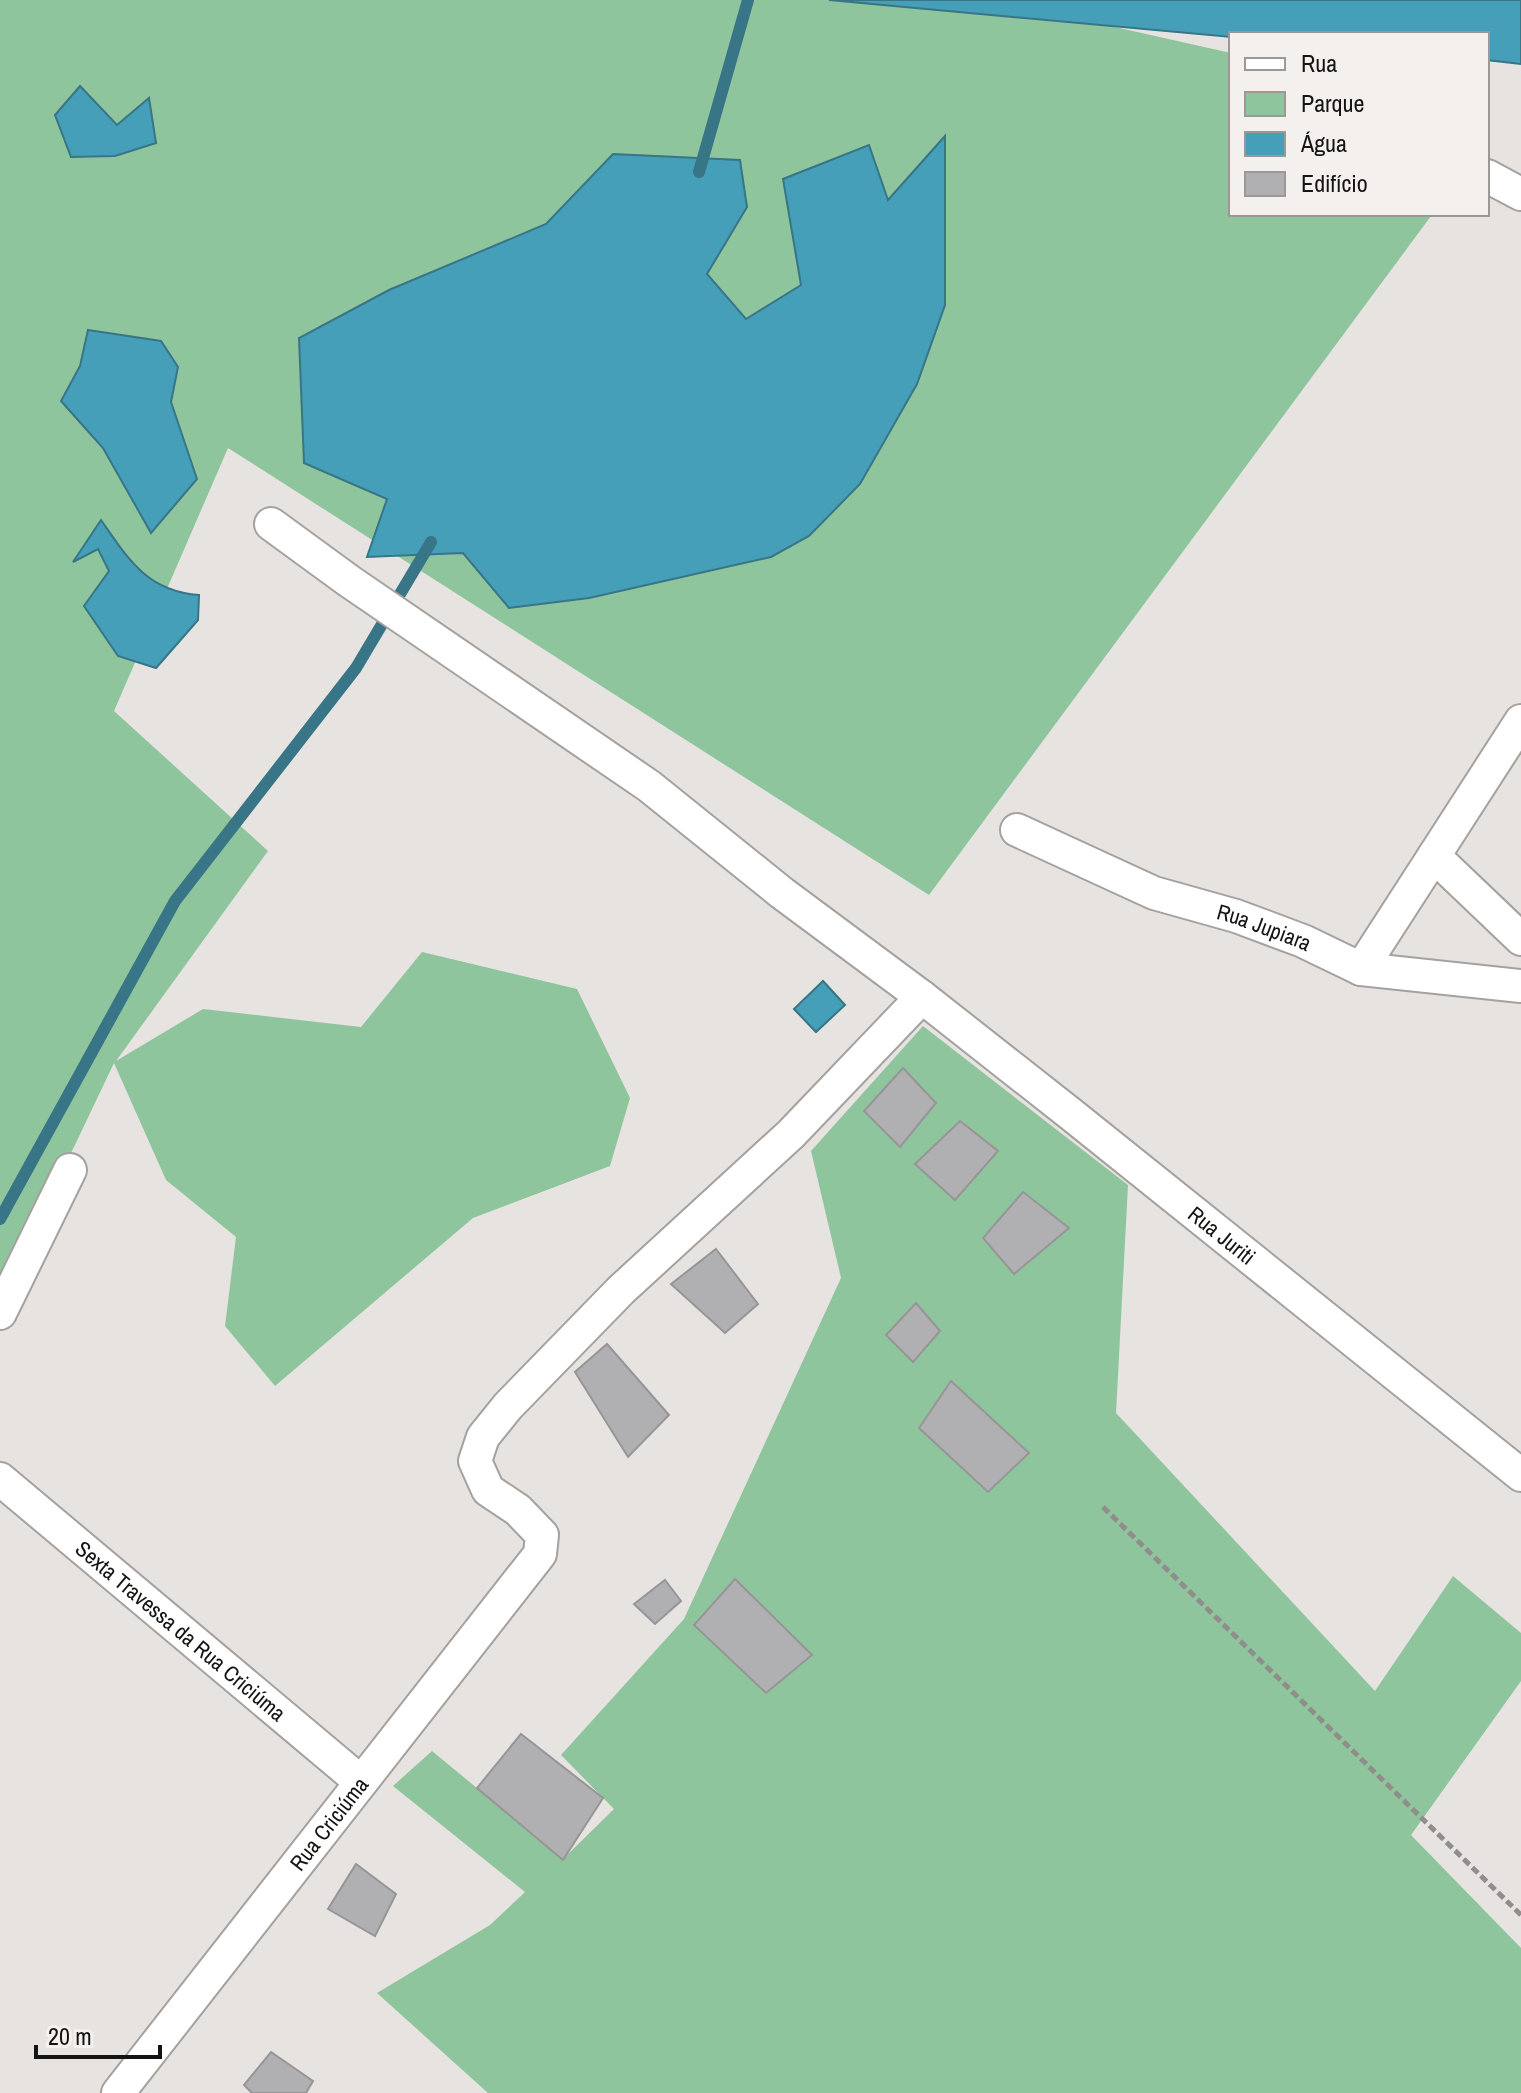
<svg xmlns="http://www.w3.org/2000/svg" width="1521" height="2093" font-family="'Archivo Narrow',sans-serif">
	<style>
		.green { fill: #8fc59c }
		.water { fill: #459fb9; stroke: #377587; stroke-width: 2 }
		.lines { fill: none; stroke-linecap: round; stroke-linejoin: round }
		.stream { stroke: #377587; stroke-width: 12 }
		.building { fill: #b0afb2; stroke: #969598; stroke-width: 2 }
		.street-casing { stroke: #a4a19f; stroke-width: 36 }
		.path { stroke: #908e8d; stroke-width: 5; stroke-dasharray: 8 4; stroke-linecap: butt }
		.street { stroke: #fff; stroke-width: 32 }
		.labels { text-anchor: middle; stroke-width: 6; stroke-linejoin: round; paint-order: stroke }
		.street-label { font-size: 22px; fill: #151413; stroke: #f4f0ee }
	</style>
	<rect width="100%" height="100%" fill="#e6e3e1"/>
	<!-- green -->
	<g class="green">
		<polygon points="0,0 868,0 1106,25 1231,53 1231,214 1431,216 929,895 228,448 114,711 268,851 116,1061 203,1009 361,1027 422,952 577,989 630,1098 610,1166 473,1218 275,1386 225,1326 236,1237 166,1180 114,1063 73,1149 0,1289"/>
		<polygon points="923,1026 1128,1185 1116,1413 1375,1691 1453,1576 1521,1633 1521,1681 1411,1835 1521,1948 1521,2093 488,2093 377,1993 490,1925 525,1892 393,1786 432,1751 563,1859 614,1809 561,1755 684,1619 841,1278 811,1151"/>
	</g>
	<!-- water -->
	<g class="water">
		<polygon points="829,0 1521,0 1521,64 1487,60 1487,34 1231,34 1231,37"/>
		<polygon points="80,86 117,125 149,98 156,143 115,156 71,157 55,115"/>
		<polygon points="945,136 945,305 917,384 860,484 809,536 771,557 589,598 509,608 463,553 367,557 387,499 304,463 299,338 389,290 546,224 613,154 740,160 747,207 707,274 746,319 801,285 783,179 869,145 888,200"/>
		<polygon points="88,330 161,341 178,367 171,402 197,479 151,533 103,448 61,401 80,366"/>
		<path d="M101,520C128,559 147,591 199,595L198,620L156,668L118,656L84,606L109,571L98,549L73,562Z"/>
		<polygon points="823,981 845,1005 816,1032 794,1009"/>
	</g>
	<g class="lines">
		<!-- stream -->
		<g class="stream">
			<polyline points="699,172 748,0"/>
			<polyline points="0,1219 175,901 356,668 431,542"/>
		</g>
	</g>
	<!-- building -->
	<g class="building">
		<polygon points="903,1068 936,1103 900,1147 864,1111"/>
		<polygon points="960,1121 998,1151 955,1200 915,1164"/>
		<polygon points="1023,1192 1069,1228 1014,1274 983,1238"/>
		<polygon points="716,1249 758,1304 725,1333 671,1284"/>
		<polygon points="916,1303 940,1331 913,1362 886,1335"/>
		<polygon points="607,1344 669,1415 628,1457 575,1372"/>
		<polygon points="951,1381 1029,1453 988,1492 919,1428"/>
		<polygon points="735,1579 812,1655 766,1693 694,1625"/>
		<polygon points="665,1580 681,1601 655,1624 634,1604"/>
		<polygon points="521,1734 603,1798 563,1860 477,1788"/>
		<polygon points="356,1864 396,1894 375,1936 328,1909"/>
		<polygon points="271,2052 313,2081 306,2093 252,2093 244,2085"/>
	</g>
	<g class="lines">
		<!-- street casing -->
		<g class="street-casing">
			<g id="street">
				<polyline points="1487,176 1521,194"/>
				<path id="s1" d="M271,524L349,581L649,786L782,893L922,997L1072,1115L1521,1475"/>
				<path id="s2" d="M1017,830L1154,893L1236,916L1303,941L1361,969L1521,986"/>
				<polyline points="1434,856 1521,939"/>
				<polyline points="1361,969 1521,721"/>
				<polyline points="0,1313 70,1170"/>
				<path id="s3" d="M0,1479L361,1782"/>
				<path id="s4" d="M118,2093L540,1554L542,1535L518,1510L488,1490L475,1461L483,1437L508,1406L621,1290L791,1134L922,997"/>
			</g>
		</g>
		<!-- path -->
		<polyline class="path" points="1103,1507 1521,1915"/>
		<!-- street -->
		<use href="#street" class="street"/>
	</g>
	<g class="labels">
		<!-- street labels -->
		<g class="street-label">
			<text dy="8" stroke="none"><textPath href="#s2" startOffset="266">Rua Jupiara</textPath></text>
			<text dy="8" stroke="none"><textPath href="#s1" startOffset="1188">Rua Juriti</textPath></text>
			<text dy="8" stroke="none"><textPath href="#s3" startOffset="236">Sexta Travessa da Rua Criciúma</textPath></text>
			<text dy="8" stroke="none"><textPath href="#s4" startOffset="342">Rua Criciúma</textPath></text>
		</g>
	</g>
	<!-- legend -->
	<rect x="1229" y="32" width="260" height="184" fill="#f4f0ee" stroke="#9b9896" stroke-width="2"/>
	<rect x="1245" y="58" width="40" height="12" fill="#ffffff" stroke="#9b9896" stroke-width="2"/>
	<text x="1301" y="72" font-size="24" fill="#151413">Rua</text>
	<rect x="1245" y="92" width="40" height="24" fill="#8fc59c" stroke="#9b9896" stroke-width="2"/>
	<text x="1301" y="112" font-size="24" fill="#151413">Parque</text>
	<rect x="1245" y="132" width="40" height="24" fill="#459fb9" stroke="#9b9896" stroke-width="2"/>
	<text x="1301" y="152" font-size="24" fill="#151413">Água</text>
	<rect x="1245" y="172" width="40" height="24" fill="#b0afb2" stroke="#9b9896" stroke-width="2"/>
	<text x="1301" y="192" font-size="24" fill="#151413">Edifício</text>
	<!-- scale -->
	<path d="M36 2045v12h124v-12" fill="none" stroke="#151413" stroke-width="4"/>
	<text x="48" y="2045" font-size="24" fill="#151413" stroke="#f4f0ee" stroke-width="6" paint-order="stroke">20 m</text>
</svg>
